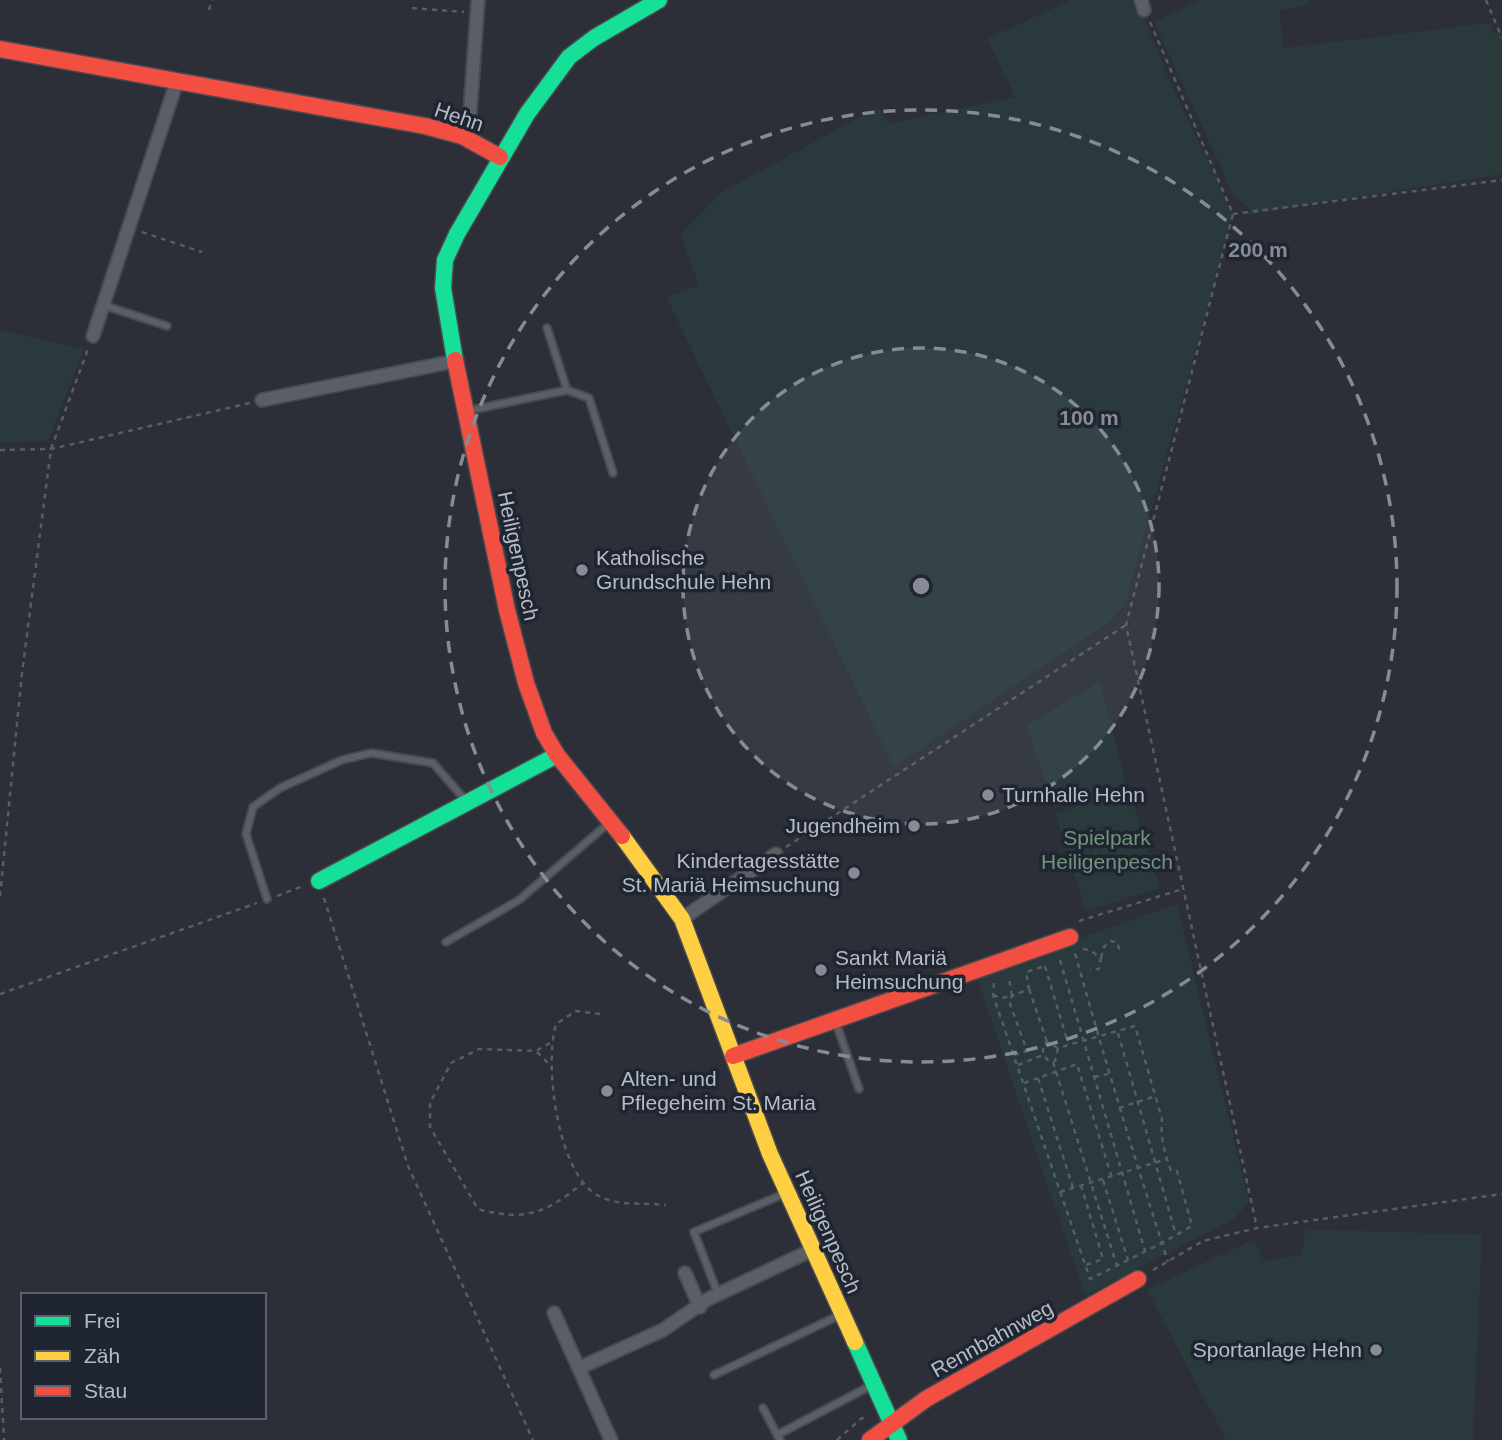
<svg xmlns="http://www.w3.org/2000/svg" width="1502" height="1440" font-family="Helvetica,sans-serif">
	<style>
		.green { fill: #2a393c }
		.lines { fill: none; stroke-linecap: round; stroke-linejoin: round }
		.lane-casing { stroke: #484a50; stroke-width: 10 }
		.street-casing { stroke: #484a50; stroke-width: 16 }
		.fast-casing { stroke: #484a50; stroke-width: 19 }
		.slow-casing { stroke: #484a50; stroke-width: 19 }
		.jam-casing { stroke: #484a50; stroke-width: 19 }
		.path { stroke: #595d62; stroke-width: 2.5; stroke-dasharray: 5 5; stroke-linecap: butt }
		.lane { stroke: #5b5e65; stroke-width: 6 }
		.street { stroke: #5b5e65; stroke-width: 12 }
		.fast { stroke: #16e098; stroke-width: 16 }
		.slow { stroke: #ffcf43; stroke-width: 16 }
		.jam { stroke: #f24e42; stroke-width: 16 }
		.ring { fill: none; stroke: #868b95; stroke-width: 3.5; stroke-dasharray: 12 9 }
		.poi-dot { fill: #868b95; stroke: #1f2531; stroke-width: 2.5 }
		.labels { text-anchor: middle; stroke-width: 7; stroke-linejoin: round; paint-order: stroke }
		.street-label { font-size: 21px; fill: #b6bcc7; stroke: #1f2531 }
		.poi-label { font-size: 21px; fill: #b6bcc7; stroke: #1f2531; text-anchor: start }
		.park-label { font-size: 21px; fill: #70957b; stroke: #1f2531 }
		.centre { fill: #868b95; stroke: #1f2531; stroke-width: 3.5 }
		.ring-label { font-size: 21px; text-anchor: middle; font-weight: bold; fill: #868b95; stroke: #1f2531; stroke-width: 7; stroke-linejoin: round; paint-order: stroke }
	</style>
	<rect width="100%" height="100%" fill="#2c2f37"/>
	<!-- green -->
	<g class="green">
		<polygon points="1071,0 1137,0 1172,87 1233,214 1125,605 1108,623 894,767 666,297 699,285 680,235 722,192 878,107 888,124 1015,97 987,39"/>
		<polygon points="1201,0 1309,0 1310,5 1280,10 1283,48 1489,23 1494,34 1502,31 1502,174 1247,215 1250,208 1235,198 1154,22"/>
		<polygon points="0,330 84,349 48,441 0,443"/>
		<polygon points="1100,681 1126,783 1054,807 1026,726"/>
		<polygon points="1129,790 1160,888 1086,911 1055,813"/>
		<polygon points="1177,904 1249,1202 1234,1219 1085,1296 976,975"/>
		<polygon points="1305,1229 1482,1235 1473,1440 1226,1440 1147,1290 1254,1239 1264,1261 1302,1255"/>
	</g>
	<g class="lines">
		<!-- lane casing -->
		<g class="lane-casing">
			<g id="lane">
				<polyline points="103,305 167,326"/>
				<polyline points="567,390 589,398 613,473"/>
				<polyline points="467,411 567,390 547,328"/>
				<polyline points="267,899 246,834 253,807 280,788 342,760 371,753 433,763 466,801"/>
				<polyline points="446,942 519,900 610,822"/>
				<polyline points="836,1023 859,1089"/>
				<polyline points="718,1294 694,1232 786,1193"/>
				<polyline points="714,1375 840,1315"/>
				<polyline points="763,1408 780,1440"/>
				<polyline points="777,1435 872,1385"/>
			</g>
		</g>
		<!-- street casing -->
		<g class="street-casing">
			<g id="street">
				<polyline points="1141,0 1144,10"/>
				<polyline points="462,136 470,113 478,0"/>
				<polyline points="93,336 177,81"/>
				<polyline points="262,400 455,361"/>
				<polyline points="682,919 776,854"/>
				<polyline points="685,1273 700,1307"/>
				<polyline points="554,1313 611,1440"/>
				<polyline points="579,1368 663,1330 708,1299 812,1250"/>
			</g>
		</g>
		<!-- fast casing -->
		<g class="fast-casing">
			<g id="fast">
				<polyline points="455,360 443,288 445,260 457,234 527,114 569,57 594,38 659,0"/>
				<polyline points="319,881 557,755"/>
				<polyline points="855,1342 899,1440"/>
			</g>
		</g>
		<!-- slow casing -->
		<g class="slow-casing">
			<polyline id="slow" points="622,836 682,919 770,1154 855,1342"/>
		</g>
		<!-- jam casing -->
		<g class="jam-casing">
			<g id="jam">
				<polyline points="0,49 425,126 462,136 500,157"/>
				<polyline points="455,360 507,610 526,683 544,733 557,755 622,836"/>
				<polyline points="733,1056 1070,937"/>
				<polyline points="870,1440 926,1399 1138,1279"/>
			</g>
		</g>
		<!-- path -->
		<g class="path">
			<polyline points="1486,0 1502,38"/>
			<polyline points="412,8 464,12"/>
			<polyline points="209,10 212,0"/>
			<polyline points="1150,22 1233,214 1126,625 1257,1228"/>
			<polyline points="1233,214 1502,180"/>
			<polyline points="142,232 202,252"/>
			<polyline points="0,450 51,449 250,403"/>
			<polyline points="786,847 1126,625"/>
			<polyline points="0,896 22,673 51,449 88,349"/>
			<polyline points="277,896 303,886"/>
			<polyline points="324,898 408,1166 533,1440"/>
			<polyline points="1079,921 1183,889"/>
			<polyline points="1083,949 1090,950 1101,958 1099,969 1090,970"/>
			<polyline points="1101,958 1104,947 1110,941 1117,942 1120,952"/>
			<polyline points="1060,960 1145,1251"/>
			<polyline points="1045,966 1068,1043"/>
			<polyline points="994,983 993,995 1090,1279 1162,1243 1168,1262"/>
			<polyline points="1029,989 1047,1042"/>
			<polyline points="0,994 257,903"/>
			<polyline points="993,995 1001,998 1012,996 1009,978"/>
			<path d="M600,1014L576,1011L556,1024C544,1064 557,1172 597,1195C618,1207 643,1202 666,1205"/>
			<polyline points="1118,1033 1176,1235"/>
			<path d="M550,1043L536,1051L479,1049L451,1063L430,1103V1127L478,1209C525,1222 546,1213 583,1183"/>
			<path d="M1058,1048L1055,1061H1049L1043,1055V1046L1047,1042L1058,1048L1135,1026L1162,1119C1160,1137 1165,1154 1171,1171H1177L1192,1226L1162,1243C1131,1147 1102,1050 1075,953"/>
			<polyline points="537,1052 552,1067"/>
			<polyline points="1014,1055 1027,1051 1009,1001 1012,996 1029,989 1026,972 1045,966"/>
			<polyline points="1053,1062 1117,1266"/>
			<polyline points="1018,1065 1043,1055"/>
			<polyline points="1094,1077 1108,1074"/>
			<polyline points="1024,1083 1038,1078"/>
			<polyline points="1119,1108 1156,1096"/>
			<polyline points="1103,1180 1128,1260"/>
			<polyline points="1081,1185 1103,1259 1086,1265"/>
			<polyline points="1073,1188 1038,1078 1077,1064 1111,1175"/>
			<polyline points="1060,1192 1167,1159"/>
			<polyline points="1153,1270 1203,1241 1257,1228 1502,1194"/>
			<polyline points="0,1368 4,1440"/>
			<polyline points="837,1440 862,1418 867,1419"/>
		</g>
		<!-- lane -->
		<use href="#lane" class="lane"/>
		<!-- street -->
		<use href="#street" class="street"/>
		<!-- fast -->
		<use href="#fast" class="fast"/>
		<!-- slow -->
		<use href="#slow" class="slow"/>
		<!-- jam -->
		<use href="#jam" class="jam"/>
	</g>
	<!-- distance rings -->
	<circle cx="921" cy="586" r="238" fill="#868b95" fill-opacity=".12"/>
	<g class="ring">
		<circle cx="921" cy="586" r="238"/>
		<circle cx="921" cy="586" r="476"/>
	</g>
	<!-- markers -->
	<g class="poi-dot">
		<circle cx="582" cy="570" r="7"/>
		<circle cx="988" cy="795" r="7"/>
		<circle cx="914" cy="826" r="7"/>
		<circle cx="854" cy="873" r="7"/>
		<circle cx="821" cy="970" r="7"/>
		<circle cx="607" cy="1091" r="7"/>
		<circle cx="1376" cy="1350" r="7"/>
	</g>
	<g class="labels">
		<!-- street labels -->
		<g class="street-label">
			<text transform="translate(459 117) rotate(19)" y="7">Hehn</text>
			<text transform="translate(518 556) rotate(78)" y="7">Heiligenpesch</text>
			<text transform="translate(828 1232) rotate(66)" y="7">Heiligenpesch</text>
			<text transform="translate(992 1339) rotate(-29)" y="7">Rennbahnweg</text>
		</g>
		<!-- poi labels -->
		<g class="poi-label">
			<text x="596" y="565">Katholische<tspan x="596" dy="24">Grundschule Hehn</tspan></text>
			<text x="1002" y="802">Turnhalle Hehn</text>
			<text x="900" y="833" text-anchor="end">Jugendheim</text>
			<text x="840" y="868" text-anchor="end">Kindertagesstätte<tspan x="840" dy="24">St. Mariä Heimsuchung</tspan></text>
			<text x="835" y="965">Sankt Mariä<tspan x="835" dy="24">Heimsuchung</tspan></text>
			<text x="621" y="1086">Alten- und<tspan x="621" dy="24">Pflegeheim St. Maria</tspan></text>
			<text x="1362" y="1357" text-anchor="end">Sportanlage Hehn</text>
		</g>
		<!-- park labels -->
		<g class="park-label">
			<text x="1107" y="845">Spielpark<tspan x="1107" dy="24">Heiligenpesch</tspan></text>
		</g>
	</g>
	<circle cx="921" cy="586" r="10" class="centre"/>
	<g class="ring-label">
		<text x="1258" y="257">200 m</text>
		<text x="1089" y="425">100 m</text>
	</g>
	<!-- legend -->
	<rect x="21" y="1293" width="245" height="126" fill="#1f2531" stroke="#5b616d" stroke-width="2"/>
	<rect x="35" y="1316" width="35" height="10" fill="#16e098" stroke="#5b616d" stroke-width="2"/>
	<text x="84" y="1328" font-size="21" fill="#b6bcc7">Frei</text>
	<rect x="35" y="1351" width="35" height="10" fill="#ffcf43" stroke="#5b616d" stroke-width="2"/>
	<text x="84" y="1363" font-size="21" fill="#b6bcc7">Zäh</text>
	<rect x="35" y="1386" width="35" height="10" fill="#f24e42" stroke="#5b616d" stroke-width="2"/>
	<text x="84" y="1398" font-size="21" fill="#b6bcc7">Stau</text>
</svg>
